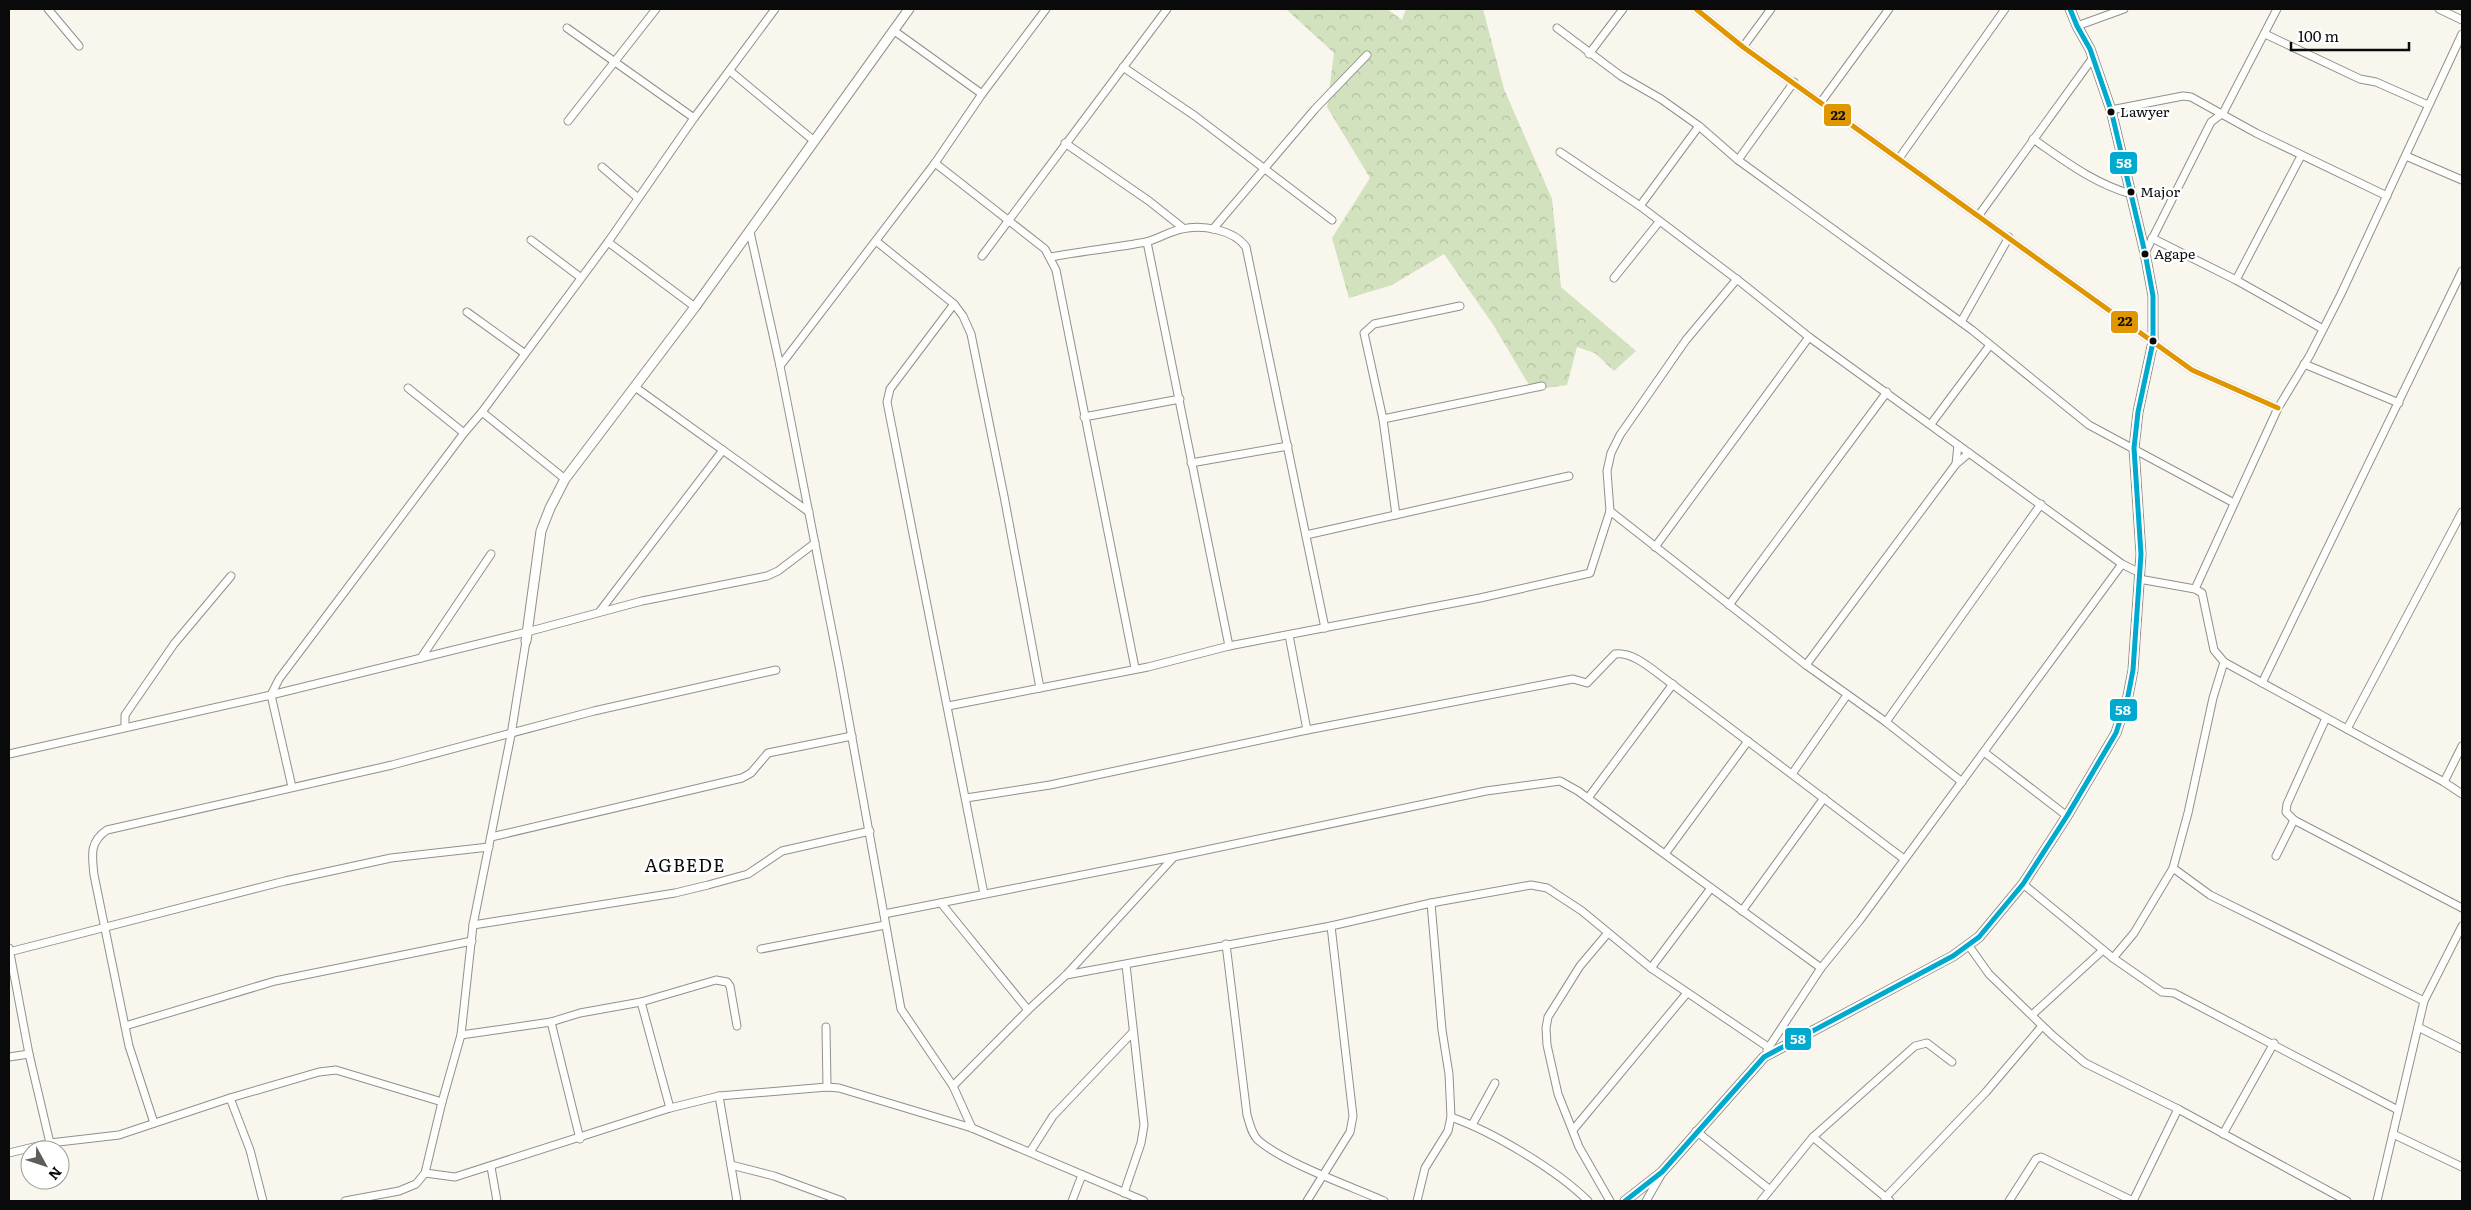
<svg xmlns="http://www.w3.org/2000/svg" width="2471" height="1210" font-family="Literata,serif">
	<style>
		.forest { fill: url(#forest-crowns) }
		.lines { fill: none; stroke-linecap: round; stroke-linejoin: round }
		.minor-casing { stroke: #91908c; stroke-width: 9 }
		.tertiary-casing { stroke: #91908c; stroke-width: 11 }
		.minor { stroke: #fefefc; stroke-width: 7 }
		.tertiary { stroke: #fefefc; stroke-width: 9 }
		.bus-1-casing { stroke: #fff; stroke-width: 9 }
		.bus-2-casing { stroke: #fff; stroke-width: 9 }
		.bus-1 { stroke: #00a9ce; stroke-width: 5 }
		.bus-2 { stroke: #df9601; stroke-width: 5 }
		.bus-dot { fill: #0a0a0a; stroke: #fff; stroke-width: 2 }
		.labels { text-anchor: middle; stroke-width: 5; stroke-linejoin: round; paint-order: stroke }
		.bus-label { font-size: 14px; fill: #0a0a0a; stroke: #fff; text-anchor: start }
		.quarter-label { font-size: 18px; letter-spacing: 1px; fill: #0a0a0a; stroke: #fff }
		.line-badge { stroke: #fff; stroke-width: 2 }
		.badge-label { font-size: 14px; text-anchor: middle; font-weight: bold; fill: #fff }
		.pale-badge-label { font-size: 14px; text-anchor: middle; font-weight: bold; fill: #111 }
	</style>
	<defs>
		<pattern id="forest-crowns" width="20" height="18" patternUnits="userSpaceOnUse" patternTransform="scale(1.25)"><rect width="20" height="18" fill="#d2e2be"/><path d="M2 6a3 3 0 1 1 6 0M12 15a3 3 0 1 1 6 0" fill="none" stroke="#b3c1a2"/></pattern>
	</defs>
	<rect width="100%" height="100%" fill="#f8f6ed"/>
	<!-- forest -->
	<polygon class="forest" points="1286,9 1387,9 1402,20 1406,9 1483,9 1504,89 1552,199 1561,287 1636,351 1614,371 1595,353 1577,347 1567,385 1532,390 1494,326 1444,254 1392,285 1349,298 1332,238 1370,178 1327,107 1334,53"/>
	<g class="lines">
		<!-- minor casing -->
		<g class="minor-casing">
			<g id="minor">
				<polyline points="48,9 79,46"/>
				<polyline points="1696,9 1743,47 2192,370 2278,408"/>
				<polyline points="2439,9 2462,20"/>
				<polyline points="2077,26 2124,9"/>
				<polyline points="567,28 694,118"/>
				<polyline points="1557,28 1621,76 1661,99 1699,126 1738,160 1972,330 2089,425 2234,503"/>
				<polyline points="893,30 982,94"/>
				<polyline points="2265,34 2360,79 2376,82 2428,105"/>
				<polyline points="1743,47 1771,9"/>
				<polyline points="1589,54 1623,9"/>
				<polyline points="1123,67 1195,116 1332,220"/>
				<polyline points="730,71 813,140"/>
				<polyline points="1821,102 1889,9"/>
				<polyline points="2111,110 2183,96 2191,97 2256,133 2387,196"/>
				<polyline points="568,121 656,9"/>
				<path d="M2033,139C2065,161 2093,183 2131,194"/>
				<polyline points="1065,143 1149,201 1183,228"/>
				<polyline points="1560,152 1640,206 1743,284 1809,337 2122,564 2140,573"/>
				<polyline points="2406,156 2462,180"/>
				<polyline points="1900,157 2005,9"/>
				<polyline points="1738,160 1794,82"/>
				<polyline points="935,163 1045,249 1056,270 1135,668"/>
				<polyline points="602,167 638,198"/>
				<polyline points="1640,206 1699,126"/>
				<polyline points="1979,215 2092,59"/>
				<polyline points="1213,229 1315,109 1367,55"/>
				<polyline points="750,232 780,366 839,666 901,1009 953,1086 972,1128"/>
				<polyline points="2152,238 2236,280 2323,329"/>
				<polyline points="531,240 580,277"/>
				<polyline points="876,241 954,304 963,316 971,334 1004,496 1040,688"/>
				<polyline points="608,242 695,307"/>
				<polyline points="1147,242 1229,646"/>
				<polyline points="2145,253 2211,122 2223,113 2277,9"/>
				<polyline points="982,256 1167,9"/>
				<path d="M1051,257C1082,251 1115,248 1146,242C1158,239 1170,231 1182,229C1202,224 1234,230 1246,247L1325,628"/>
				<polyline points="1614,278 1659,222"/>
				<polyline points="2236,280 2301,156"/>
				<polyline points="954,304 890,389 887,402 984,894"/>
				<polyline points="467,312 524,353"/>
				<polyline points="1961,322 2009,237"/>
				<polyline points="2304,364 2399,403"/>
				<polyline points="780,366 935,163 982,94 1046,9"/>
				<polyline points="635,387 809,512"/>
				<polyline points="408,388 464,433"/>
				<polyline points="482,412 565,479"/>
				<polyline points="1084,417 1180,399"/>
				<polyline points="1383,419 1542,386"/>
				<polyline points="1931,424 1990,345"/>
				<polyline points="1191,463 1288,446"/>
				<polyline points="1956,464 1958,445"/>
				<polyline points="1610,511 1806,665 1886,722 1962,782"/>
				<polyline points="1396,515 1383,419 1364,333 1374,324 1460,306"/>
				<polyline points="1306,535 1569,476"/>
				<polyline points="1655,547 1809,337"/>
				<polyline points="2139,579 2195,589 2202,593 2214,650 2224,662 2444,782 2462,794"/>
				<polyline points="2195,589 2278,408 2310,355 2341,294 2462,34"/>
				<polyline points="1729,605 1887,392"/>
				<polyline points="600,611 723,450"/>
				<polyline points="1289,635 1307,730"/>
				<polyline points="421,658 491,554"/>
				<polyline points="1806,665 1956,464 1969,453"/>
				<polyline points="2262,683 2462,271"/>
				<polyline points="948,706 1148,667 1229,646 1480,598 1590,573 1610,511 1607,471 1611,453 1620,435 1686,340 1737,279"/>
				<polyline points="2326,718 2287,804 2286,812 2294,820 2462,908"/>
				<polyline points="1886,722 2041,504"/>
				<polyline points="125,727 125,715 174,644 231,576"/>
				<polyline points="2347,729 2462,512"/>
				<polyline points="1984,752 2067,816"/>
				<polyline points="9,754 271,695 527,632 642,601 767,576 778,571 815,543"/>
				<polyline points="1792,774 1847,695"/>
				<polyline points="2444,782 2462,746"/>
				<polyline points="292,787 271,695 279,679 464,433 482,412 608,242 694,118 775,9"/>
				<path d="M966,798L1050,785L1307,730L1573,679L1587,683L1615,654C1633,651 1654,671 1668,681L1904,859"/>
				<polyline points="1588,798 1673,684"/>
				<polyline points="491,837 742,778 751,773 768,753 852,736"/>
				<polyline points="1665,854 1748,741"/>
				<polyline points="2276,856 2294,820"/>
				<polyline points="2173,868 2210,895 2424,1001"/>
				<polyline points="2023,884 2113,958 2162,992 2174,993 2398,1110"/>
				<polyline points="941,903 1028,1010"/>
				<polyline points="1742,911 1824,798"/>
				<polyline points="884,914 1173,857 1486,791 1560,781 1578,791 1821,968"/>
				<polyline points="473,925 675,893 708,885 748,874 782,851 870,831"/>
				<polyline points="1607,934 1580,966 1548,1017 1546,1028 1547,1045 1558,1094 1579,1147 1610,1201"/>
				<path d="M1226,944L1247,1115C1250,1124 1251,1133 1258,1140C1284,1163 1350,1186 1384,1201"/>
				<polyline points="1969,946 1989,974 2052,1035 2085,1063 2178,1109 2347,1201"/>
				<polyline points="9,948 29,1054 50,1143"/>
				<polyline points="761,949 885,925"/>
				<polyline points="9,952 285,881 391,858 489,847"/>
				<polyline points="2113,958 2134,933 2173,868 2188,813 2213,698 2224,662"/>
				<polyline points="1651,968 1711,888"/>
				<polyline points="1066,975 1331,926 1431,903"/>
				<polyline points="641,1002 670,1108"/>
				<polyline points="2032,1015 2103,950"/>
				<polyline points="551,1022 580,1139"/>
				<polyline points="125,1026 275,981 472,941"/>
				<polyline points="826,1027 827,1087"/>
				<polyline points="2418,1027 2462,1049"/>
				<polyline points="461,1035 551,1022 580,1013 641,1002 716,980 727,982 730,986 737,1026"/>
				<polyline points="1767,1050 1821,968 1860,920 2122,564"/>
				<polyline points="9,1057 29,1054"/>
				<polyline points="953,1086 1028,1010 1066,975 1173,858"/>
				<polyline points="719,1096 737,1201"/>
				<polyline points="230,1098 250,1150 263,1201"/>
				<path d="M1451,1117C1493,1132 1557,1170 1588,1201"/>
				<path d="M154,1123L129,1046L94,875C92,856 89,842 107,830L392,765L594,711L776,670"/>
				<polyline points="1472,1125 1495,1083"/>
				<polyline points="1573,1130 1687,993"/>
				<polyline points="1696,1131 1769,1189"/>
				<polyline points="2223,1134 2274,1043"/>
				<polyline points="2393,1134 2462,1167"/>
				<polyline points="1813,1137 1890,1201"/>
				<polyline points="1030,1152 1053,1116 1133,1032"/>
				<polyline points="9,1153 50,1143 119,1135 230,1098 319,1072 336,1070 442,1102"/>
				<polyline points="731,1165 774,1176 842,1201"/>
				<polyline points="491,1167 497,1201"/>
				<polyline points="425,1173 455,1177 670,1108 719,1096 827,1087 839,1088 972,1128 1144,1201"/>
				<polyline points="1124,1193 1141,1143 1144,1125 1126,965"/>
				<polyline points="1885,1198 1986,1092 2042,1026"/>
				<polyline points="345,1201 399,1191 416,1184 425,1173 442,1102 461,1035 473,925 511,735 526,641"/>
				<polyline points="1072,1201 1082,1175"/>
				<polyline points="1307,1201 1350,1132 1353,1116 1331,926"/>
				<polyline points="1417,1201 1425,1168 1448,1131 1451,1117 1449,1074 1442,1030 1431,903 1531,885 1547,888 1582,911 1651,968 1768,1047"/>
				<polyline points="1646,1201 1661,1175"/>
				<polyline points="1761,1201 1813,1137 1915,1046 1927,1043 1952,1062"/>
				<polyline points="2009,1201 2036,1159 2041,1157 2133,1201"/>
				<polyline points="2133,1201 2178,1109"/>
				<polyline points="2377,1201 2424,1001 2462,926"/>
			</g>
		</g>
		<!-- tertiary casing -->
		<g class="tertiary-casing">
			<g id="tertiary">
				<polyline points="526,641 541,531 550,508 565,479 695,307 909,9"/>
				<polyline points="1625,1201 1662,1172 1764,1057 1953,956 1979,937 2023,884 2067,816 2116,733 2128,696 2133,670 2141,554 2134,448 2138,412 2153,342 2153,296 2145,253 2111,110 2090,49 2077,26 2070,9"/>
			</g>
		</g>
		<!-- minor -->
		<use href="#minor" class="minor"/>
		<!-- tertiary -->
		<use href="#tertiary" class="tertiary"/>
		<!-- bus-1 casing -->
		<g class="bus-1-casing">
			<polyline id="bus-1" points="1625,1201 1662,1172 1764,1057 1953,956 1979,937 2023,884 2067,816 2116,733 2128,696 2133,670 2141,554 2134,448 2138,412 2153,342 2153,296 2145,253 2111,110 2090,49 2077,26 2070,9"/>
		</g>
		<!-- bus-2 casing -->
		<g class="bus-2-casing">
			<polyline id="bus-2" points="1696,9 1743,47 2192,370 2278,408"/>
		</g>
		<!-- bus-1 -->
		<use href="#bus-1" class="bus-1"/>
		<!-- bus-2 -->
		<use href="#bus-2" class="bus-2"/>
	</g>
	<!-- markers -->
	<g class="bus-dot">
		<circle cx="2111" cy="112" r="4.5"/>
		<circle cx="2131" cy="192" r="4.5"/>
		<circle cx="2145" cy="254" r="4.5"/>
		<circle cx="2153" cy="341" r="4.5"/>
	</g>
	<g class="labels">
		<!-- bus labels -->
		<g class="bus-label">
			<text x="2120" y="117">Lawyer</text>
			<text x="2140" y="197">Major</text>
			<text x="2154" y="259">Agape</text>
		</g>
		<!-- quarter labels -->
		<g class="quarter-label">
			<text x="685" y="872">AGBEDE</text>
		</g>
	</g>
	<g class="line-badge">
		<rect x="1823" y="103" width="29" height="24" rx="5" fill="#df9601"/>
		<rect x="2109" y="151" width="29" height="24" rx="5" fill="#00a9ce"/>
		<rect x="2110" y="310" width="29" height="24" rx="5" fill="#df9601"/>
		<rect x="2109" y="698" width="29" height="24" rx="5" fill="#00a9ce"/>
		<rect x="1784" y="1027" width="28" height="24" rx="5" fill="#00a9ce"/>
	</g>
	<g class="badge-label">
		<text x="2124" y="168">58</text>
		<text x="2123" y="715">58</text>
		<text x="1798" y="1044">58</text>
	</g>
	<g class="pale-badge-label">
		<text x="1838" y="120">22</text>
		<text x="2125" y="326">22</text>
	</g>
	<!-- border -->
	<rect width="2471" height="1210" fill="none" stroke="#0a0a0a" stroke-width="20"/>
	<!-- north arrow -->
	<g transform="translate(45 1165) rotate(130)"><circle r="24" fill="#ffffff" stroke="#9d9d9d"/>
	<path d="M0-4L9 19L0 12L-9 19Z" fill="#5d5d59"/>
	<text y="-8" font-size="14" font-weight="bold" text-anchor="middle" fill="#0a0a0a">N</text>
	</g>
	<!-- scale -->
	<path d="M2291 42v8h118v-8" fill="none" stroke="#0a0a0a" stroke-width="2.5"/>
	<text x="2298" y="42" font-size="15" fill="#0a0a0a" stroke="#ffffff" stroke-width="4" paint-order="stroke">100 m</text>
</svg>
